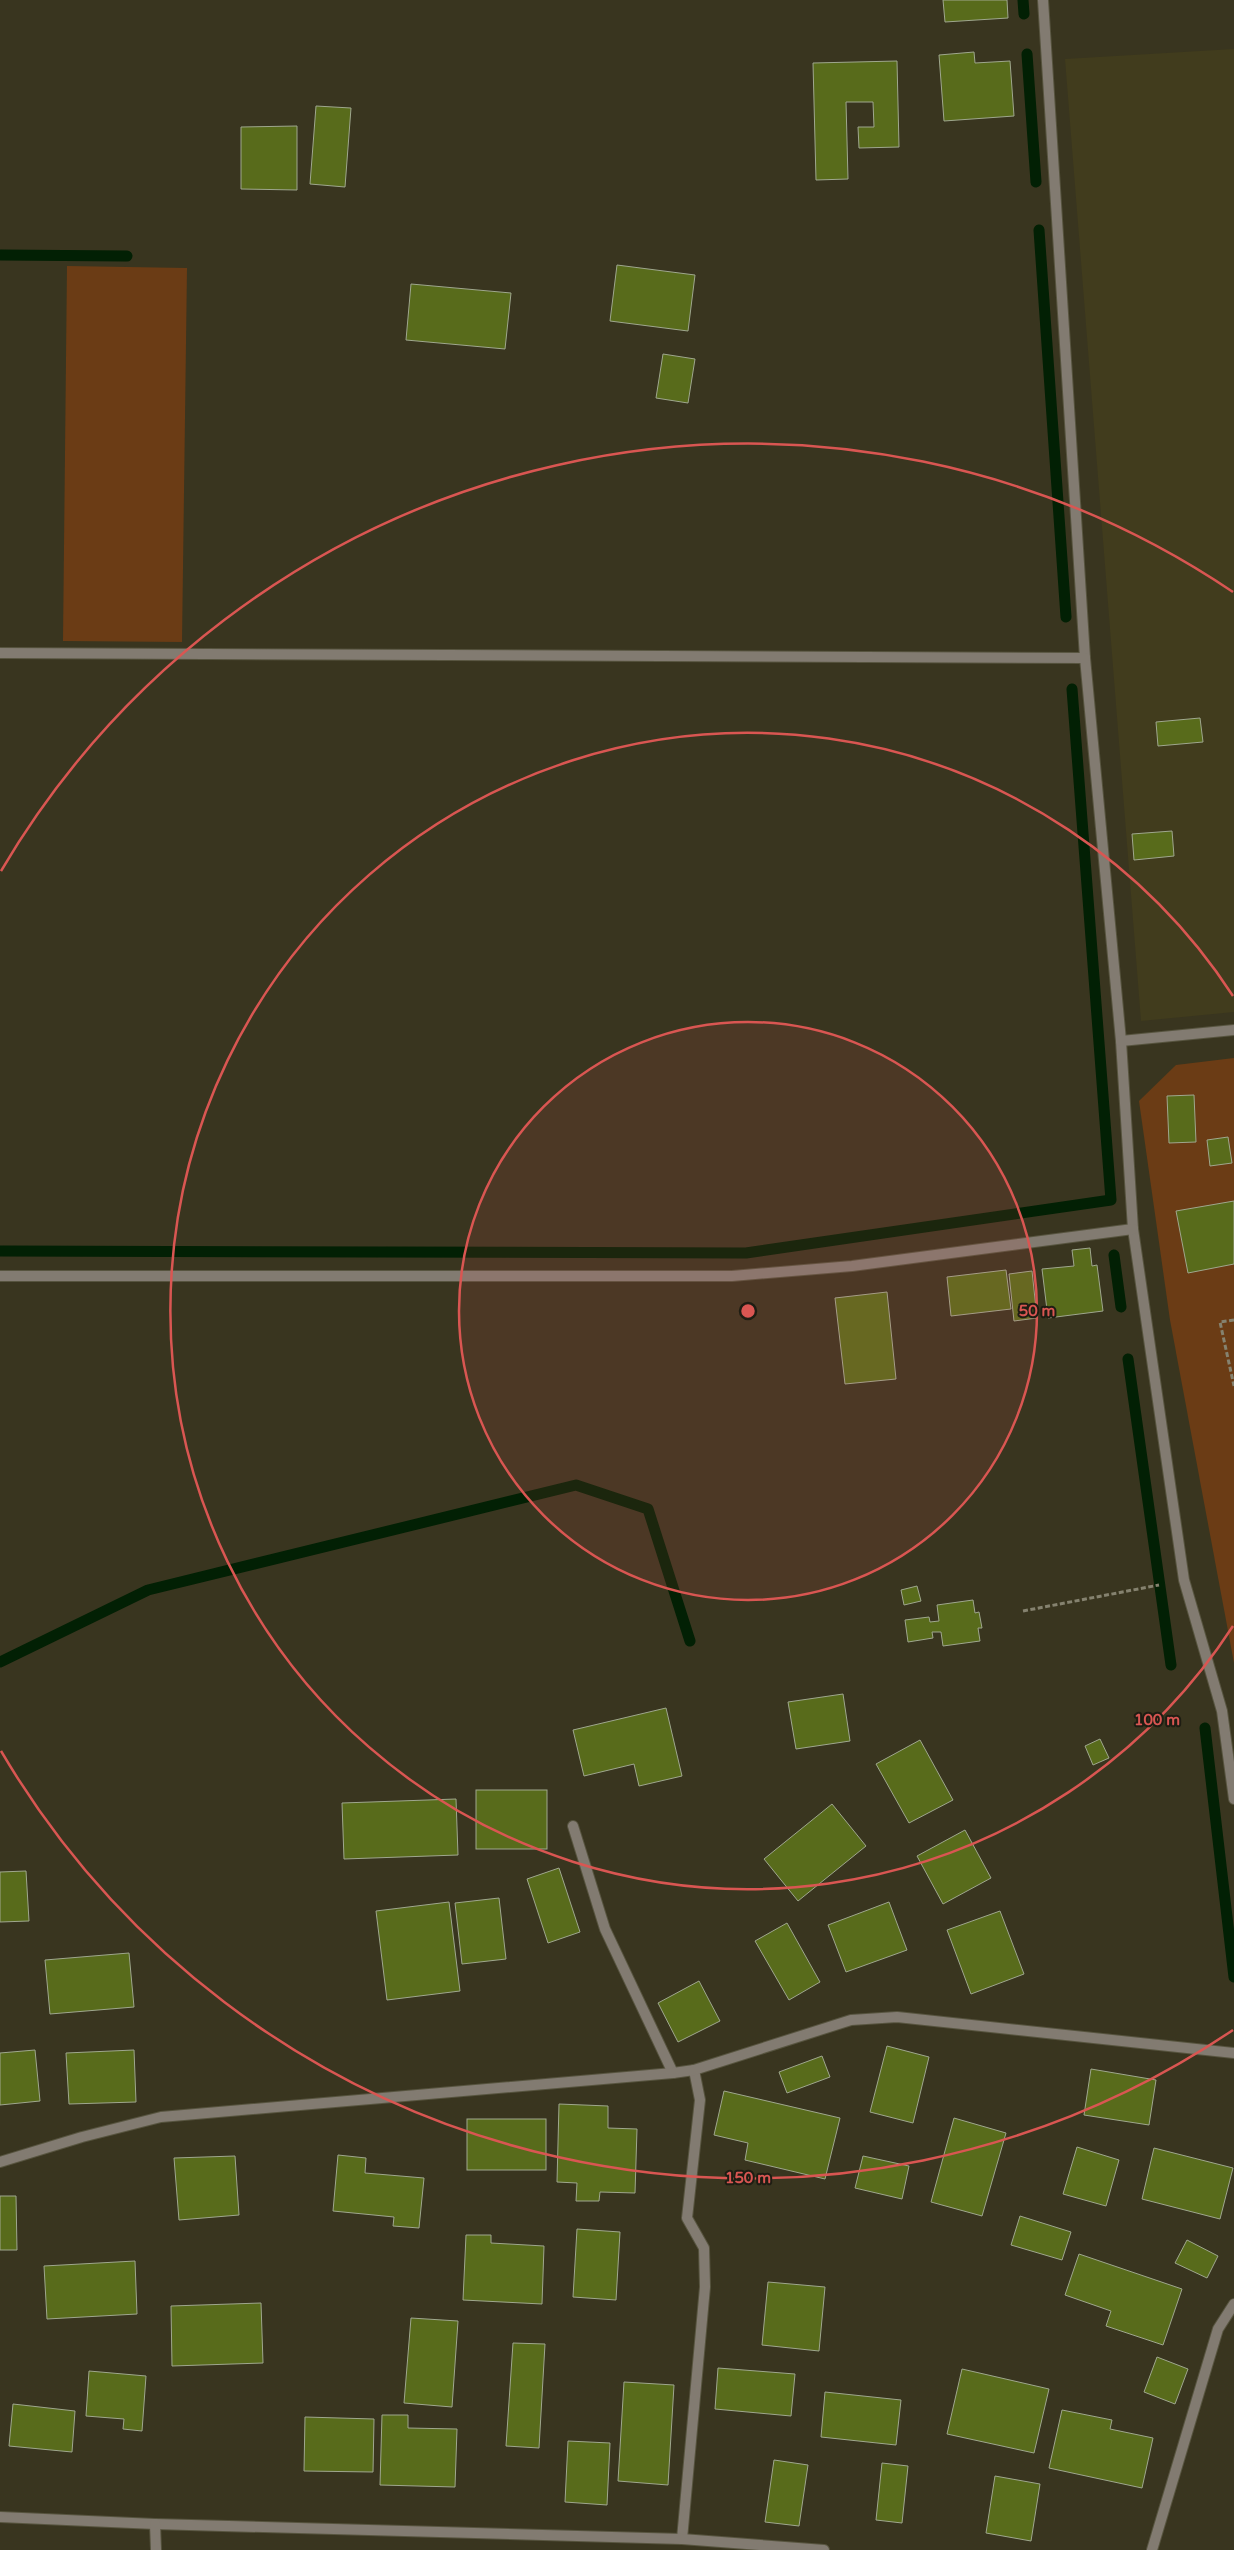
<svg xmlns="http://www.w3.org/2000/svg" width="1234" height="2550" font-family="'Varela Round',sans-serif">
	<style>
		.built { fill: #413c1d }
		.green { fill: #6b3c15 }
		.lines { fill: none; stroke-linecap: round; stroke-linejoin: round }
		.stream { stroke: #022004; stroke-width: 11 }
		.building { fill: #586b1b; stroke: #9fa78e }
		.lane-casing { stroke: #57543f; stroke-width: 12 }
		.street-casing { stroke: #57543f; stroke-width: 12 }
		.path { stroke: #85826f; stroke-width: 3; stroke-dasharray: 5 2.5; stroke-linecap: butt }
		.lane { stroke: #827b71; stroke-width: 10 }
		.street { stroke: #827b71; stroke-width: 10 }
		.ring { fill: none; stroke: #d95652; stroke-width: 2.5 }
		.centre { fill: #d95652; stroke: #1e1d13; stroke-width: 2.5 }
		.ring-label { font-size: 15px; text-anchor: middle; font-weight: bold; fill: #d95652; stroke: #1e1d13; stroke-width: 4; stroke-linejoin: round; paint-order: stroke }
	</style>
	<rect width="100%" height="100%" fill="#39351f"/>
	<!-- built -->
	<polygon class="built" points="1234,49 1234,1012 1141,1021 1065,59"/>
	<!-- green -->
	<g class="green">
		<polygon points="67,266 187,268 182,642 63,641"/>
		<polygon points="1234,1058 1234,1663 1170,1320 1139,1101 1176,1065"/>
	</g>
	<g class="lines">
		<!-- stream -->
		<g class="stream">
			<polyline points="1023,0 1024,14"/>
			<polyline points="1027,54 1036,182"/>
			<polyline points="1039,230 1066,617"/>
			<polyline points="0,255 127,256"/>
			<polyline points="0,1251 746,1253 1111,1200 1072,689"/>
			<polyline points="1114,1255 1121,1307"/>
			<polyline points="1128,1359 1171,1665"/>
			<polyline points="0,1662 148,1590 576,1485 648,1509 690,1641"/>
			<polyline points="1205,1728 1234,1977"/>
		</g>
	</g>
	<!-- building -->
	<g class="building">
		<polygon points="943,0 1007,0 1008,18 945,22"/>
		<polygon points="974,52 975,63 1010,61 1014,116 944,121 939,55"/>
		<polygon points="897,61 899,147 859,148 858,127 874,127 873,102 846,102 848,179 816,180 813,63"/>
		<polygon points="316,106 351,108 345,187 310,184"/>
		<polygon points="297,126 297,190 241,189 241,127"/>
		<polygon points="617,265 695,275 688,331 610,321"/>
		<polygon points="411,284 511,293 505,349 406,340"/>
		<polygon points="663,354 695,359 688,403 656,398"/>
		<polygon points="1200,718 1203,742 1158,746 1156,722"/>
		<polygon points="1172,831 1174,856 1134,860 1132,834"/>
		<polygon points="1194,1095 1196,1142 1169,1143 1167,1096"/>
		<polygon points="1228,1137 1232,1163 1210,1166 1207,1140"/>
		<polygon points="1234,1201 1234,1264 1188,1273 1176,1211"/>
		<polygon points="1090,1248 1092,1266 1097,1265 1103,1311 1048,1318 1042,1269 1074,1266 1072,1250"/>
		<polygon points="1006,1270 1011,1309 951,1316 947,1277"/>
		<polygon points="1032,1271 1037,1318 1014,1321 1009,1274"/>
		<polygon points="887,1292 896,1379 845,1384 835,1298"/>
		<polygon points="917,1586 921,1601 904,1605 901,1590"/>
		<polygon points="973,1600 975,1613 979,1612 982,1628 978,1628 980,1641 943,1646 941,1632 932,1632 933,1638 908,1642 905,1620 929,1617 930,1622 939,1621 937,1605"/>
		<polygon points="843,1694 850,1741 796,1749 788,1702"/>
		<polygon points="666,1708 682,1776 639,1786 634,1764 584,1776 573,1730"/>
		<polygon points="1100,1739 1109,1758 1093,1765 1085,1746"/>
		<polygon points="920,1740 953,1800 909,1823 876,1764"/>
		<rect x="476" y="1790" width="71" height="59"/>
		<polygon points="456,1799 458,1855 344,1859 342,1803"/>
		<polygon points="832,1804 866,1846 798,1901 764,1859"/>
		<polygon points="965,1830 991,1878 943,1904 917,1856"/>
		<polygon points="559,1868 580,1932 548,1943 527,1879"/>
		<polygon points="26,1871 29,1921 0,1922 0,1872"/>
		<polygon points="499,1898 506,1959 462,1964 455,1903"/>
		<polygon points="449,1902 460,1991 387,2000 376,1911"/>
		<polygon points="889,1902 907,1950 846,1972 828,1925"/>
		<polygon points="1000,1911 1024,1974 971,1994 947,1930"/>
		<polygon points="787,1923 820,1982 789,2000 755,1941"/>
		<polygon points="129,1953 134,2007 50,2014 45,1960"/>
		<polygon points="699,1981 720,2021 678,2042 658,2003"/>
		<polygon points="887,2046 929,2057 913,2123 870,2112"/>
		<polygon points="35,2050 40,2101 0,2105 0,2053"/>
		<polygon points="134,2050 136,2102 69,2104 66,2053"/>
		<polygon points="822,2056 830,2077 787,2093 779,2072"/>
		<polygon points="1091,2069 1156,2080 1149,2125 1084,2115"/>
		<polygon points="724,2091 840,2118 825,2179 745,2160 748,2143 714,2135"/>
		<polygon points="559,2104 608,2106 608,2128 637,2129 635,2193 600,2192 599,2201 576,2201 577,2183 557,2182"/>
		<polygon points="954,2118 1006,2133 982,2216 931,2202"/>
		<rect x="467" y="2119" width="79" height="51"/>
		<polygon points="1077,2147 1119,2160 1106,2206 1063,2194"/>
		<polygon points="1154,2148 1233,2168 1220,2219 1142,2199"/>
		<polygon points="338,2155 366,2158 365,2173 424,2178 419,2228 393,2226 394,2217 333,2211"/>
		<polygon points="235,2156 239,2215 179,2220 174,2158"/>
		<polygon points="863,2156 909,2166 902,2199 855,2188"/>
		<polygon points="0,2196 16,2196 17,2250 0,2250"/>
		<polygon points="1020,2216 1071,2232 1062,2260 1011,2245"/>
		<polygon points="577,2229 620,2232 616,2300 573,2297"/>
		<polygon points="466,2235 491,2235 491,2243 544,2246 542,2304 463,2300"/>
		<polygon points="1187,2240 1218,2256 1207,2278 1175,2263"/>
		<polygon points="1079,2254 1182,2289 1163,2345 1106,2326 1111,2311 1065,2295"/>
		<polygon points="135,2261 137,2314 47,2319 44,2266"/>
		<polygon points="768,2282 825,2287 819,2351 762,2345"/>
		<polygon points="261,2303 263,2363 172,2366 171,2306"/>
		<polygon points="411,2318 458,2321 452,2407 404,2403"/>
		<polygon points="513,2343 545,2344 539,2448 506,2446"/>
		<polygon points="1157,2357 1188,2369 1175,2404 1144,2392"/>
		<polygon points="718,2368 795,2374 791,2416 715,2409"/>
		<polygon points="962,2369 1049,2389 1034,2453 947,2434"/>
		<polygon points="89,2371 146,2376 142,2431 123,2429 124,2419 86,2416"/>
		<polygon points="624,2382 674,2385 668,2485 618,2481"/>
		<polygon points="825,2392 901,2400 896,2445 821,2437"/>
		<polygon points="13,2404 75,2411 72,2452 9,2446"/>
		<polygon points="1062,2410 1112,2420 1110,2429 1153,2438 1142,2488 1049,2468"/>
		<polygon points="382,2415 408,2415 408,2428 457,2429 455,2487 380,2485"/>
		<polygon points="305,2417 374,2419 373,2472 304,2471"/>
		<polygon points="568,2441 610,2443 607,2505 565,2502"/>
		<polygon points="774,2460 808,2465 799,2526 765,2522"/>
		<polygon points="882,2463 908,2466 902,2523 876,2520"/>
		<polygon points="995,2476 1040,2484 1031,2541 986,2533"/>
	</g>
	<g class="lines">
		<!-- lane casing -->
		<g class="lane-casing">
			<polyline id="lane" points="682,2539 705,2287 704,2248 687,2218 700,2100 694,2070"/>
		</g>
		<!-- street casing -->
		<g class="street-casing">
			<g id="street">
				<polyline points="1043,0 1085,658 1121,1041 1133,1229 1184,1580 1222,1711 1234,1799"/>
				<polyline points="0,653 1085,658"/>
				<polyline points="1121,1041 1234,1030"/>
				<polyline points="0,1276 732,1276 852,1266 1133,1229"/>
				<polyline points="573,1826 605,1929 673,2073"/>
				<polyline points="0,2162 82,2137 161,2117 673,2073 694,2070 851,2020 897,2017 1234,2053"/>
				<polyline points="0,2517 155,2524 682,2539 824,2550"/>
				<polyline points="155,2524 156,2550"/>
				<polyline points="1152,2550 1218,2329 1234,2304"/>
			</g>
		</g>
		<!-- path -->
		<g class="path">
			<polyline points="1234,1320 1220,1322 1234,1386"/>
			<polyline points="1023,1611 1159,1585"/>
		</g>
		<!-- lane -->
		<use href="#lane" class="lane"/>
		<!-- street -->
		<use href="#street" class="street"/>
	</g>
	<!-- distance rings -->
	<circle cx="748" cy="1311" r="289" fill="#d95652" fill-opacity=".12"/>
	<g class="ring">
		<circle cx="748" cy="1311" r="289"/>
		<path d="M1233 1626A578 578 0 1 1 1233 996"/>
		<path d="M1233 2030A867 867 0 0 1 1 1751M1 871A867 867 0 0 1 1233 592"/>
	</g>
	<circle cx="748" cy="1311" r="8" class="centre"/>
	<g class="ring-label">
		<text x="1037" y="1316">50 m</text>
		<text x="1157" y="1725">100 m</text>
		<text x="748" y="2183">150 m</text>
	</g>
</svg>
